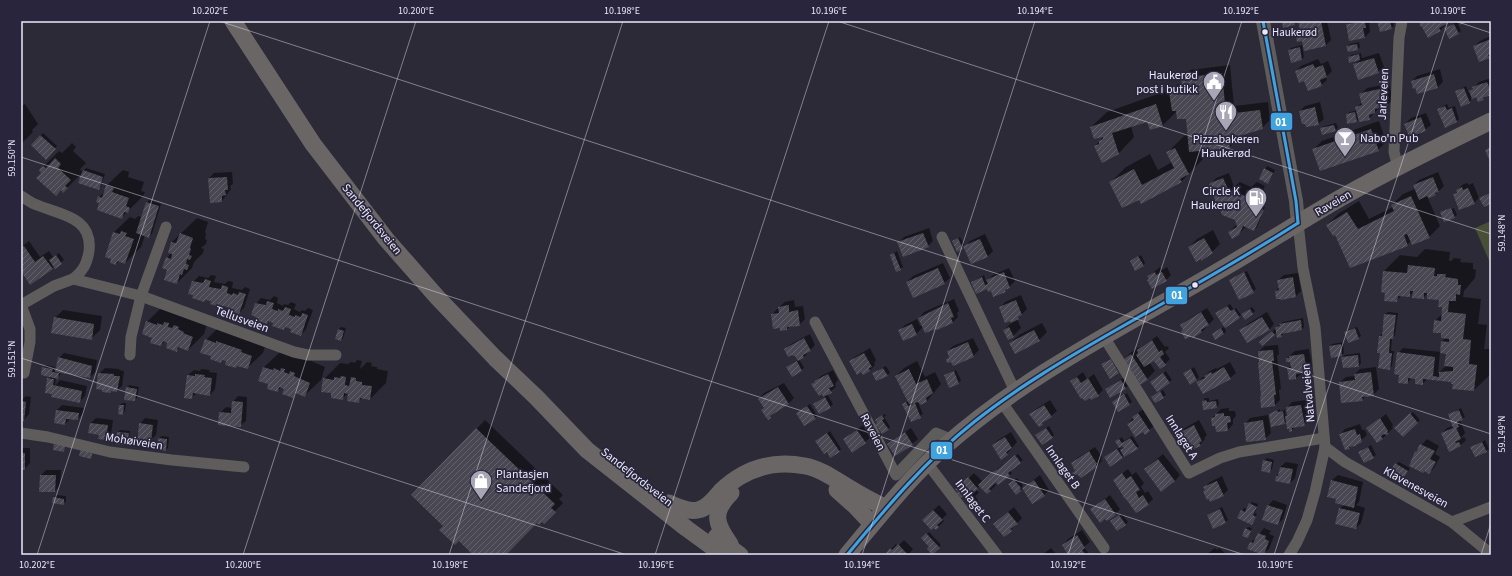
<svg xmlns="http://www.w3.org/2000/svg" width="1512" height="576" font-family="'Source Sans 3',sans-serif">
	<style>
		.park { fill: #484f36 }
		.shadow { fill: #0007; fill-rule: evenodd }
		.building { fill: url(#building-hatch) }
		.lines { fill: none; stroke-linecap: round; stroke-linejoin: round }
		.minor { stroke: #5f5c5c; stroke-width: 11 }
		.tertiary { stroke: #5f5c5c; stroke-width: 14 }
		.primary { stroke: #6a6666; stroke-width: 17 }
		.bus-1-casing { stroke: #28253c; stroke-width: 6 }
		.bus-1 { stroke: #41a3de; stroke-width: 3 }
		.ticks { fill: none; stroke: #eae9f9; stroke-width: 1; stroke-opacity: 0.45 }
		.bus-dot { fill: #eae9f9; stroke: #28253c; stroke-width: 1.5 }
		.labels { text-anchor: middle; stroke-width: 3.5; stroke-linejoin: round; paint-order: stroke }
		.bus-label { font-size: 11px; fill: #eae9f9; stroke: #28253c; text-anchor: start }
		.poi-label { font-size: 12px; fill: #eae9f9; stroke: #28253c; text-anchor: end }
		.street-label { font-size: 12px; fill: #eae9f9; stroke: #28253c }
		.line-badge { stroke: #28253c; stroke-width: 1.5 }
		.badge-label { font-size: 11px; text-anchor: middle; font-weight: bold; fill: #fff }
		.neatline { fill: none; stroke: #eae9f9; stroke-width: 1.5 }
		.ticks-label { font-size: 10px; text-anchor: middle; fill: #eae9f9 }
	</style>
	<defs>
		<pattern id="building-hatch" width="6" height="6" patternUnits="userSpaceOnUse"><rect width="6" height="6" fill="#484752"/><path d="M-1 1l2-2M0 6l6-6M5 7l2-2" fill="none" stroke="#63626c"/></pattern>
	</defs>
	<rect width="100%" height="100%" fill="#2c2a37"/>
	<!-- park -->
	<polygon class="park" points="1491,221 1491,265 1475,228"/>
	<!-- shadow -->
	<g class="shadow">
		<polygon points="1299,21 1327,21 1331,40 1326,45 1303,40 1296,31 1301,27"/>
		<polygon points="1351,21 1371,21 1369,24 1370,32 1365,37 1347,25"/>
		<polygon points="1378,21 1393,21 1394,26 1391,28"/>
		<polygon points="1421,21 1449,21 1444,24 1445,25 1440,31"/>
		<polygon points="1457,22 1461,31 1458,33 1445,28"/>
		<polygon points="1491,36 1491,55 1489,57 1474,46 1480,41"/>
		<polygon points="1359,42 1360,47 1358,49 1348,51 1347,46 1350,44"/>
		<polygon points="1302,45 1304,57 1302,59 1291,61 1289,50 1291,48"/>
		<polygon points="1361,53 1362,58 1379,53 1384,67 1378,72 1355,64 1359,60 1349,58 1351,55"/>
		<polygon points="1318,59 1321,64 1328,61 1332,71 1326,77 1327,80 1321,85 1305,79 1296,71 1301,66"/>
		<polygon points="1230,65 1234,106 1268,102 1270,120 1262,128 1238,136 1238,139 1230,147 1200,150 1204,158 1182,181 1141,202 1139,199 1110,183 1126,167 1150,154 1158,170 1172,162 1167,153 1183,137 1188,134 1186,118 1177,111 1163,125 1150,129 1148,120 1131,126 1134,137 1119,153 1095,146 1106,134 1091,127 1107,112 1172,89 1172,90 1178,84 1182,84 1182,78 1190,70"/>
		<polygon points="1440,69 1443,82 1438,87 1417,93 1412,81 1417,76"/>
		<polygon points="1491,78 1491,94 1483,99 1476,96 1471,98 1471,100 1469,102 1456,92 1466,86 1469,93 1479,82"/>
		<polygon points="1389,84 1393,100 1387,105 1380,107 1369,119 1359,119 1357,121 1347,114 1350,112 1357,110 1357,107 1362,102 1360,95 1367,88"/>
		<polygon points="1320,102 1324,119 1318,124 1300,111 1305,106"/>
		<polygon points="25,104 38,124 32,130 33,132 21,144 21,106"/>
		<polygon points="1447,104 1449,108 1455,106 1459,119 1457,121 1438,109"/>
		<polygon points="1426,113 1431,125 1416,137 1405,124 1411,118"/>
		<polygon points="1379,121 1386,142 1378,150 1314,149 1322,141"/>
		<polygon points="1336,123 1338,128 1335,131 1322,129 1324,126"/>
		<polygon points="43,133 57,146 46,158 32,145"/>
		<polygon points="72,143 76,147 73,151 86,163 80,169 83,172 63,192 40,170 59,151 62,153"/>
		<polygon points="1267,166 1275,170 1268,183 1265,169"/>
		<polygon points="86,168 105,174 101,186 98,189 80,182 84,170"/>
		<polygon points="123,170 129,172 128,177 144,182 141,191 145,192 143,196 121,218 101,203 99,197 105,191 107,185"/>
		<polygon points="232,172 233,184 230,186 231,189 222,201 209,178 214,173"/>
		<polygon points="1438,172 1444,186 1435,195 1427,196 1440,226 1429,237 1411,241 1407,245 1335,233 1327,225 1338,214 1359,201 1369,219 1393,207 1392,205 1403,194 1415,189 1414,185 1419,180"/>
		<polygon points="1229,173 1234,187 1240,182 1251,187 1257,182 1265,186 1257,203 1265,207 1257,227 1254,230 1247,226 1238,234 1229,232 1237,224 1236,220 1225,206 1211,184 1216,178"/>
		<polygon points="1467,183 1469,185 1473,183 1479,198 1474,203 1454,195 1462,185"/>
		<polygon points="1491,192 1491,203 1484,206 1481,198"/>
		<polygon points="149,200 161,204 152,234 149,236 145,235 141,247 125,263 119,261 116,264 114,232 130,217 135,219 138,216 142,217 147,203"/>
		<polygon points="1454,208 1457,215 1454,217 1441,212"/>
		<polygon points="197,218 208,222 205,232 206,233 205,239 207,240 206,244 201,248 204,249 203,253 194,262 192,268 177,283 168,269 167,258 171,253 172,242"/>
		<polygon points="929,228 933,241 928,246 898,243 904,237"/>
		<polygon points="1213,230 1220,244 1212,252 1189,247 1197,239"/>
		<polygon points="985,234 993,251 988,256 964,247 962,248 953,242 960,237 965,246 970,241"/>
		<polygon points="29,241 40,257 49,251 53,257 59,253 64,260 52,268 21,269 21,247"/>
		<path d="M1425,249L1450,252L1449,261H1451L1454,258L1461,259L1460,262L1473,263V269L1476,270L1475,278L1464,291L1463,297L1481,299L1478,324L1487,325L1484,349H1491V363L1490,375L1474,390L1454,383L1453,381L1428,379L1422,384L1416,378L1413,377L1407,383L1400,374L1398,353L1403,348L1441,352L1442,341L1446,338L1435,321L1443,313L1444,306L1440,300L1428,293L1423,298L1414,291L1409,296L1402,295L1396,301L1384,271L1400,255L1417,257ZM1440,352L1447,353L1446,366L1438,373Z"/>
		<polygon points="897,251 903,267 900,269 891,255"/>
		<polygon points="1141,255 1145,263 1143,266 1131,261"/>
		<polygon points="943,263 950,278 944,283 907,282 913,276"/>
		<polygon points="1160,267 1162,270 1167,267 1171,275 1166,280 1150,278 1149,276"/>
		<polygon points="1009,268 1015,281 1005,291 991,289 972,282 984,275 986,281 993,275"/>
		<polygon points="1247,271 1256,289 1240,299 1230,280"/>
		<polygon points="1298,273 1301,291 1296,296 1276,291 1279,287 1278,280 1284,275"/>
		<polygon points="211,275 216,276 214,282 225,284 228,281 233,282 232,288 242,290 245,287 250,289 244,308 239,313 229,307 212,301 193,282 199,276 208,278"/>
		<polygon points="1021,295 1027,309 1017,319 1021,328 1013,336 1004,330 1012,322 1000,308 1005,302"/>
		<polygon points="274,296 278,298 277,303 283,306 284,304 288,305 291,302 296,304 294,309 300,312 302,310 305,311 308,308 313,310 306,329 301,335 292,328 286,326 284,329 269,320 267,323 256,304 261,298 270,300"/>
		<polygon points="954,299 959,311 957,313 958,317 953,322 937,329 923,327 916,334 900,330 905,325 917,319 920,326 922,325 919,318 924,312"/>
		<polygon points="794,300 795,307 803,306 805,319 799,325 790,326 787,329 781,327 772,315 777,309 780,309 779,307 785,302"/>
		<polygon points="1230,304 1234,310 1236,308 1241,315 1224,327 1226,331 1224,334 1213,334 1225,326 1219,311"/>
		<polygon points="163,306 208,321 204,334 188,350 180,347 176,351 165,341 161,345 153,338 147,322"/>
		<polygon points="1252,307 1255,311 1252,314 1245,312"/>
		<polygon points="1207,308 1214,319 1202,332 1184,329 1182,325 1187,320"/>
		<polygon points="63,310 102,316 100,330 92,338 55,318"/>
		<polygon points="1267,312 1274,324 1269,330 1241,330 1246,325"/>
		<polygon points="1388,312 1398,313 1395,335 1392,338 1391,351 1394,351 1392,366 1389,369 1381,352 1380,336 1382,334 1385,314"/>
		<polygon points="1303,318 1304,327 1302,329 1284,333 1281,336 1277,332 1262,344 1262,340 1275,329 1276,331 1276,327 1283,322"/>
		<polygon points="1042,323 1047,332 1039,340 1010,343 1019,335"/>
		<polygon points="222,324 267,340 263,353 247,368 223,359 221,362 212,356 206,340"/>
		<polygon points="341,327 346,328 343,338 341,340 336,338 339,329"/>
		<polygon points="1357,327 1361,336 1358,338 1345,332 1347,330"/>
		<polygon points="810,334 815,345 804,357 799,359 804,368 792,376 787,367 798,360 795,354 786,349 791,344"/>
		<polygon points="1157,336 1165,347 1167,346 1169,348 1165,352 1170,359 1165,364 1154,360 1150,363 1155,371 1147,379 1122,361 1130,353 1139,347 1140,348"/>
		<polygon points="973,338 979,350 973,356 951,360 947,360 950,356 948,351 953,346"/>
		<polygon points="1343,342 1344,353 1342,355 1330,346 1332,344"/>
		<polygon points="1278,345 1279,354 1277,356 1281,389 1279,390 1280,400 1275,405 1262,407 1259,351 1265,346"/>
		<polygon points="870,348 876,360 874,363 875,365 870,370 863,374 850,361 856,356"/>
		<polygon points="1309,349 1312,366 1296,378 1288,369 1291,365 1291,361 1287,358 1295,351"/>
		<polygon points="280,352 309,360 325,367 321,380 305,395 297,393 293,397 285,388 282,387 277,391 270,383 264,367"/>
		<polygon points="64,353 97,360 95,372 90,377 61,372 60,375 58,377 56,377 55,386 60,380 87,386 85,396 80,401 53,396 48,379 51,376 43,368 46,365 55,367 54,370 57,370 59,358"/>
		<polygon points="1360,353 1361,363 1359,366 1344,367 1342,357 1345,355"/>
		<polygon points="1114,357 1121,370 1110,377 1105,362"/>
		<polygon points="357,360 362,361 360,369 367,362 372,363 371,366 377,367 377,369 388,371 386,383 370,399 363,397 358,402 349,392 342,399 333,392 324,379 340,363 348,364 351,362 355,363"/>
		<polygon points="917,361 925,377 935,372 941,384 927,401 919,405 923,414 911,421 903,404 908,401 896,376 904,368"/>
		<polygon points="1230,362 1236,373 1230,378 1197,382 1210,371 1216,368 1217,369"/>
		<polygon points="886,366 890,373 887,375 873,373"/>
		<polygon points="1194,367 1199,377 1197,380 1185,373"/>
		<polygon points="1376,367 1379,389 1373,395 1366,396 1362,400 1340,382 1346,377 1355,376 1355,374 1360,369"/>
		<polygon points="105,368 119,369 119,370 124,371 122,386 117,391 112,390 110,392 99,374"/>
		<polygon points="201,369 210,370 209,372 217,373 215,389 210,395 197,393 191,398 188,375 194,370 200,371"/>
		<polygon points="833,370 838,380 835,384 836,387 827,394 833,404 830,407 814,404 824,397 822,393 812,384 821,376"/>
		<polygon points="956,370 961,380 958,383 945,376"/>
		<polygon points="1166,371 1172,380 1157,391 1154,380"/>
		<polygon points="1083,372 1087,379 1094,374 1103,390 1098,395 1071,381"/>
		<polygon points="1123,378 1128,386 1125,388 1106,389"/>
		<polygon points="784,383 794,398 789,403 775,411 770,417 759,399 764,393"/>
		<polygon points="129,385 139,387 137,398 135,400 127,388"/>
		<polygon points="1163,390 1166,395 1163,397 1152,397"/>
		<polygon points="1127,393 1132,402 1118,411 1113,402"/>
		<polygon points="26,396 31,397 29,414 24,420 21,419 21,401"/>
		<polygon points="238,396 247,397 246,421 240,426 220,413 226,407 232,408 233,402"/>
		<polygon points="1205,398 1209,398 1209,401 1218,399 1219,404 1217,407 1203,401"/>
		<polygon points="1050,400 1057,411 1039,426 1030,414 1036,409"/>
		<polygon points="1307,400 1309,420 1304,425 1295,427 1292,430 1287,421 1284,423 1270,414 1280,409 1280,411 1285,410 1286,417 1288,415 1287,408 1292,402"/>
		<polygon points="122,403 126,403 125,411 123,414 120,405"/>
		<polygon points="810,404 817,416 815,418 797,413"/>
		<polygon points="62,405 84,408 83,414 78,419 71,418 65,424 55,423 57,410"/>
		<polygon points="1229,408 1229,411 1235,411 1236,416 1233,419 1233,424 1228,430 1216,431 1215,424 1212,418 1221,409"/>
		<path d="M1461,408L1465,417L1460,420L1465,433L1460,439L1464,437L1466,440L1460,446L1449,450L1442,433L1447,428L1453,426L1449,415ZM1453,423H1455L1461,438L1459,439Z"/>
		<polygon points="1144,409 1155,425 1149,430 1143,430 1128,424 1139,412"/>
		<polygon points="1413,412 1420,420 1403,436 1396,428"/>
		<polygon points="885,414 886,415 884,417 890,427 888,429 878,423 876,420"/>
		<polygon points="1386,414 1393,425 1392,426 1393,428 1382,439 1368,428"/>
		<polygon points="1268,415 1271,433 1265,439 1245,424 1250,418"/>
		<polygon points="96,418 113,420 111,434 105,439 91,423"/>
		<polygon points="145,418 158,420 156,435 144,446 138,438 140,424"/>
		<polygon points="485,420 563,495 559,499 563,503 544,522 542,520 537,522 505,555 475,555 413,495"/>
		<polygon points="1199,420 1207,435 1204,438 1205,439 1200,445 1191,443 1178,434 1183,429"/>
		<polygon points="1360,424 1362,430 1365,430 1367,435 1356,445 1352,445 1349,448 1344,447 1340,435 1345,429"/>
		<polygon points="863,425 871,437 865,442 844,440"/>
		<polygon points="1049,426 1054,435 1052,437 1039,433"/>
		<polygon points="911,428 918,439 912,444 889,444 894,439"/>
		<polygon points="120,430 130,431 129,442 127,444 116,443 118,432"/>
		<polygon points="830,431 841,449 839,451 819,439"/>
		<polygon points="1011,432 1017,442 1007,454 993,445 998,440"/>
		<polygon points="21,436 23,436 23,443 21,445"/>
		<polygon points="162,436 169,437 168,448 166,450 159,438"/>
		<polygon points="1132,436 1139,446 1137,448 1122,457 1105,457 1120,447 1121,450 1124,447 1117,441 1119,439 1122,437 1124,441"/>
		<polygon points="1427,439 1439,446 1435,454 1440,457 1434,468 1429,473 1415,452"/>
		<polygon points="1485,440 1489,449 1486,451 1472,448"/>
		<polygon points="1371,445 1376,455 1365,462 1362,450"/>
		<polygon points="1095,447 1102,457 1101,459 1102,461 1097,466 1076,470 1072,464 1077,458"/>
		<polygon points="21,448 30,448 30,463 25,469 21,469"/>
		<polygon points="1018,454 1023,460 1010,470 1012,473 999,484 996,481 994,483 996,485 988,493 980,485 976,489 979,493 975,496 978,500 968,509 966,506 970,502 962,495 961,496 958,493 959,492 957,489 974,473 983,482 996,471 1001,477 1004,477 997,469"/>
		<polygon points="1163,454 1180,475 1175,481 1145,469"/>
		<polygon points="1267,458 1274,460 1272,469 1269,472 1264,461"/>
		<polygon points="1286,462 1298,464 1295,478 1290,483 1277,476 1279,474 1280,467"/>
		<polygon points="1399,462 1410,468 1404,478 1396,464"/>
		<polygon points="1128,469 1132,475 1136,472 1144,483 1141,487 1145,493 1148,491 1153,499 1148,504 1125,498 1114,480"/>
		<polygon points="46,470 61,470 60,486 55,491 41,475"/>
		<polygon points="1040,475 1049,490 1044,495 1023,488 1016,493 1009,484 1017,478 1023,485 1022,486 1023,488"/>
		<polygon points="1338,475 1363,482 1359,502 1356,505 1365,508 1361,523 1356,528 1336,523 1340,508 1344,505 1338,499 1328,497 1332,480"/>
		<polygon points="1222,476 1228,490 1223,495 1205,487 1210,482"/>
		<polygon points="56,495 66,496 66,501 63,504 54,497"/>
		<polygon points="1110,495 1120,509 1115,515 1092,509"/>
		<polygon points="1273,500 1287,505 1283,519 1278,524 1268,506"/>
		<polygon points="1252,502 1258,504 1255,513 1257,514 1252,523 1242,511 1244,508 1247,509"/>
		<polygon points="939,505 947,514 942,519 944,521 936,529 928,515"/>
		<polygon points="1014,507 1022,518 1011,530 1000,519"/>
		<polygon points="1222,507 1228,520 1225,522 1208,515"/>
		<polygon points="1122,514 1128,522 1126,524 1114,519"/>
		<polygon points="1248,527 1252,528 1248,537 1246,529"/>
		<polygon points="1264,528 1271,531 1269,534 1274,536 1269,549 1263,554 1251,542 1257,537"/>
		<polygon points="1082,530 1090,542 1084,547 1089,554 1070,555 1063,545 1068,539"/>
		<polygon points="929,532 941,545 932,554 931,547 922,538"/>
		<polygon points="904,540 913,549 908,555 889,555 887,553 896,544 898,546"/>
		<polygon points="1051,548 1057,555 1042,555"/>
		<polygon points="1215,548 1217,550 1219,548 1227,555 1206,555"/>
	</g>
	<!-- building -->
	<g class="building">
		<polygon points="1282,21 1294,21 1295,25 1283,28"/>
		<polygon points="1298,21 1321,21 1326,46 1304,51 1302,41 1297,42 1295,31 1300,30"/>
		<polygon points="1377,21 1390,21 1392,29 1380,32"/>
		<polygon points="1420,21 1447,21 1448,23 1439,28 1441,31 1428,38 1422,27 1421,27 1419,23 1420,22"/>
		<polygon points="1459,21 1469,21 1460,25"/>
		<polygon points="1362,22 1365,22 1366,28 1363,28 1365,38 1349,41 1346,24"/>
		<polygon points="1454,24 1459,34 1449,39 1444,28"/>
		<polygon points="1491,39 1491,54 1488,55 1490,58 1479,62 1473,46"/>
		<polygon points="1357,44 1358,50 1348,52 1346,46"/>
		<polygon points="1300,47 1302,60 1291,63 1288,50"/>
		<polygon points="1359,54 1360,60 1349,63 1348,57"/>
		<polygon points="1374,58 1379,73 1358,80 1353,64"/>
		<polygon points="1313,64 1315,68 1323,65 1327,77 1320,80 1322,86 1308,91 1304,81 1299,83 1295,71"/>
		<polygon points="1222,73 1226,114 1260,110 1263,129 1229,139 1230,148 1189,152 1186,119 1177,119 1176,111 1172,111 1169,92 1182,91 1181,78"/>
		<polygon points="1434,74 1438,88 1417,94 1415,88 1413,89 1411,81"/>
		<polygon points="1487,82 1491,91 1491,95 1483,98 1484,100 1478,102 1476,97 1472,99 1469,91 1473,89 1472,87"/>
		<polygon points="1384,88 1388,106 1375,109 1375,113 1369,115 1370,120 1359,122 1355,107 1362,105 1359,94 1361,93"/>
		<polygon points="1464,88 1470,103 1461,107 1455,91"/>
		<polygon points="1156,104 1163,126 1150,130 1147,122 1112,133 1119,154 1102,163 1094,146 1099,144 1099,141 1103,139 1103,137 1094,139 1090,127"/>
		<polygon points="1445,106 1447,110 1452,108 1457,122 1445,128 1437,109"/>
		<polygon points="1315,107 1319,125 1306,127 1305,124 1302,124 1299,111"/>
		<polygon points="1355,112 1357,122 1347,124 1346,114"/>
		<polygon points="1421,117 1426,131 1416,135 1417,138 1411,141 1404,124"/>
		<polygon points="1334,125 1336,131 1322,135 1320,128"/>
		<polygon points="1371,129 1379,151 1320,171 1312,149"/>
		<polygon points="40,135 56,149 46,160 31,145"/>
		<polygon points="1491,147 1491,164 1485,150"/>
		<polygon points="1175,148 1189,174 1180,179 1182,182 1141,204 1139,200 1122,208 1109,182 1134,169 1142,185 1174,168 1166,152"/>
		<polygon points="55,158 61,164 58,168 71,180 65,186 68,188 63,193 61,190 56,196 36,178 41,173 39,170 43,166 46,168"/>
		<polygon points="1264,168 1273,173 1268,184 1259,179"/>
		<polygon points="83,170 103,177 99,190 78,183"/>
		<polygon points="227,177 228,190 225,190 226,195 222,196 222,202 210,203 208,178"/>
		<polygon points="1433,177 1439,192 1435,193 1436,195 1429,198 1427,196 1419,200 1413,185"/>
		<polygon points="1223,178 1229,191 1231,190 1245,196 1247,190 1257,194 1252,205 1264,210 1254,231 1243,226 1239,235 1232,239 1228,232 1237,227 1235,220 1222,215 1221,212 1223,208 1219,210 1209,185 1210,183"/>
		<polygon points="106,185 114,188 112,192 129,198 126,206 130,208 128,213 124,212 122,219 97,210 99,203 96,202 98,196 102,198"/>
		<polygon points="1462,187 1463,190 1468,188 1475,204 1459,210 1453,194 1457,193 1456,190"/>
		<polygon points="1490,193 1491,204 1484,207 1479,198"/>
		<polygon points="1411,196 1430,238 1412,245 1407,234 1404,235 1408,246 1350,268 1335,235 1333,236 1326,225 1347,212 1358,229 1394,211 1391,205"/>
		<polygon points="146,202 159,206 149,238 136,233"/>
		<polygon points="1451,208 1455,218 1444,222 1440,212"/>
		<polygon points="121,231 127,233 125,236 134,239 125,264 117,261 116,265 110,263 111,259 105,257 113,232 120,234"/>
		<polygon points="180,233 193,238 190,248 191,249 189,255 192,256 190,260 187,259 186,264 189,265 187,270 184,269 182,275 180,274 177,284 164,280 167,270 162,268 166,257 171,259 172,254 168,253 171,242 176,243"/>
		<polygon points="923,233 929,247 903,257 897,242"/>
		<polygon points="958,238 963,249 957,252 952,241"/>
		<polygon points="1204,238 1213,253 1201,261 1201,259 1196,262 1188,247"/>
		<polygon points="980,239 988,257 971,264 963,246"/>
		<polygon points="24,246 35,262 43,256 53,269 30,285 21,271 21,248"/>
		<polygon points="894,253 901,270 896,272 890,255"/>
		<polygon points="56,255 62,264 55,269 49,260"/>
		<polygon points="1138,256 1144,266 1135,271 1130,261"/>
		<polygon points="1408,265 1435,268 1434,276 1437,276 1437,274 1446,274 1445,277 1458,279 1458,285 1461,285 1460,295 1456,294 1456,301 1449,301 1448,312 1466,314 1463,339 1471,340 1469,364 1477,365 1474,391 1452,389 1453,384 1451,384 1451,382 1423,379 1423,385 1415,384 1415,379 1408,378 1408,384 1398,383 1399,375 1394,374 1397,352 1435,357 1433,376 1439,377 1439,372 1453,371 1453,367 1444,366 1446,354 1440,353 1441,341 1449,342 1449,339 1441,338 1441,333 1433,333 1434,320 1441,321 1442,307 1438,307 1439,300 1427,299 1427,293 1424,293 1424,299 1412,298 1413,291 1410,291 1410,297 1398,296 1397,302 1384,301 1385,293 1381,292 1383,271 1407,273"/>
		<polygon points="938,268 945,284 913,298 906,282"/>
		<polygon points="1004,272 1010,288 1005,290 1006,292 993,297 991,291 988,292 987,289 976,294 971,282 982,277 985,285 988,284 986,280"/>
		<polygon points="1155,272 1156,275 1162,272 1167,281 1152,289 1147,280 1149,279 1147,276"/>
		<polygon points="1244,272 1254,293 1239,300 1229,280"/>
		<polygon points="1293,277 1296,297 1281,300 1280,299 1276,299 1275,291 1279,290 1277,280"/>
		<polygon points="205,279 211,281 209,287 221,289 222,285 228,287 227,293 232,295 233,293 238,295 239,292 246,294 239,314 227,310 228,307 223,306 222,308 210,304 211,301 205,300 204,302 192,298 193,295 188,294 192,281 203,283"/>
		<polygon points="1016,300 1022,315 1018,317 1019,319 1011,323 1010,321 1005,323 999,307"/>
		<polygon points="267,301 274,303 272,309 278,311 278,309 283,311 285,307 291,309 289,315 295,317 295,315 301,317 302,313 308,315 301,336 290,332 291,329 285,327 284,330 272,326 273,323 268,321 267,324 255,320 256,317 251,315 255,303 266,305"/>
		<polygon points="948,303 954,317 951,318 953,323 937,330 936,329 925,333 918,318"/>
		<polygon points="789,305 789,312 798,310 800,326 787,327 787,330 780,331 780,328 773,329 771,314 779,313 778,307"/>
		<polygon points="1227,306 1231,311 1234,309 1240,318 1225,328 1215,313"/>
		<polygon points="1250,309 1253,314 1245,320 1241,314"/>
		<polygon points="1201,312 1209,325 1201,330 1202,332 1193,338 1192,336 1185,339 1181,331 1183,330 1180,325"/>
		<polygon points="1384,314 1396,315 1393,339 1390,339 1389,353 1392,353 1390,370 1378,368 1380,353 1377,353 1379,336 1382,336"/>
		<polygon points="54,317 94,324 92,340 51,333"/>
		<polygon points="1262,317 1270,330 1247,343 1239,330"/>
		<polygon points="1301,320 1302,330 1281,334 1282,337 1277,338 1275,327 1280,326 1279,324"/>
		<polygon points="146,321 157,325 157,323 163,325 164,322 169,323 168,327 172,328 174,325 179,327 178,329 184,332 183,333 193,337 188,351 178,347 177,352 166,348 167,343 163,341 161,346 150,343 152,338 142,334"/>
		<polygon points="912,324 917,335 903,341 898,330"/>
		<polygon points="1009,327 1014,337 1008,340 1003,330"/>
		<polygon points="1221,328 1224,334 1215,340 1212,334"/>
		<polygon points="1355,328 1359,339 1348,343 1344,332"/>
		<polygon points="338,329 344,331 341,341 335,339"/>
		<polygon points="1034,330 1040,341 1015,354 1009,343"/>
		<polygon points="1272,331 1275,335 1262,346 1259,342"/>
		<polygon points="804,338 811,351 803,355 804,358 798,361 795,356 793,356 792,355 788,357 784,349"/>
		<polygon points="205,339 216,343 216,341 242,350 241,352 252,356 248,369 237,366 236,368 225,365 226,361 222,360 221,363 210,359 211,356 200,353"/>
		<polygon points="1152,340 1159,352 1162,350 1164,354 1160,357 1166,365 1160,369 1154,361 1144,367 1136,355 1138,353 1137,350"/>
		<polygon points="968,342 974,357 953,366 951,362 947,363 946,359 949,358 947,351"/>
		<polygon points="1341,344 1342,356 1331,358 1329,346"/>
		<polygon points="1273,350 1274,361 1272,361 1276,395 1274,395 1275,406 1261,408 1260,396 1261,396 1258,362 1259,362 1258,351"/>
		<polygon points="864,353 872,367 869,368 870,371 863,375 861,372 857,375 849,361"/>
		<polygon points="1131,354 1148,380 1138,386 1121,361"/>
		<polygon points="1304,354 1307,372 1296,374 1296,379 1289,380 1287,368 1291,368 1290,362 1286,362 1286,358 1289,358 1289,356"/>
		<polygon points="1358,355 1359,367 1343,368 1341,357"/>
		<polygon points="58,357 92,366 90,378 55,372"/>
		<polygon points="1111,359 1119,373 1110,379 1101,364"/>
		<polygon points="797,361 802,371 792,377 786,367"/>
		<polygon points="42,367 53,369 52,372 59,373 58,379 41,375"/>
		<polygon points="263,367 273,370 274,368 280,371 281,368 285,369 284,372 289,374 290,371 295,373 294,376 310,383 305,397 295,393 293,398 282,394 284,389 279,387 278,392 267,389 268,384 258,381"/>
		<polygon points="1224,367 1231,379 1203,394 1196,382 1205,378 1204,376 1211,372 1212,374"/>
		<polygon points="883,368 888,376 876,381 872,373"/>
		<polygon points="909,369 916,384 927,379 933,393 926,398 927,402 920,405 918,402 915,403 921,418 911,422 902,404 906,402 908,406 913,404 912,403 909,404 895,376"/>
		<polygon points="1191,369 1197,380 1190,385 1183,373"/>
		<polygon points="954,371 959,384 949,388 944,375"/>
		<polygon points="1371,372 1374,396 1362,397 1363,401 1341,403 1339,382 1355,380 1354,374"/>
		<polygon points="98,373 114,374 114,376 120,376 117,392 111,391 111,393 102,392 102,390 96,389"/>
		<polygon points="1163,373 1170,383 1157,392 1150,382"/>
		<polygon points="195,374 205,375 204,377 212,378 210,396 193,393 192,399 184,398 187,375 195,376"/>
		<polygon points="828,374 834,386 829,388 832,393 823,397 822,394 819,396 811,384 815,382 814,381"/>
		<polygon points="341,376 346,377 345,385 349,386 351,377 356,378 356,381 362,382 362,385 372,386 370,400 360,398 359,403 347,401 348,394 344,393 343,400 331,398 331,393 321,392 323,378 334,380 334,377 340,378"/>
		<polygon points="1077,377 1081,383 1088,378 1099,396 1091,400 1090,398 1085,401 1082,398 1081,399 1070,381"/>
		<polygon points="47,378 54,379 53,385 82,391 80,403 51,397 52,394 45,393"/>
		<polygon points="1121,380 1126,389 1110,398 1105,389"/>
		<polygon points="126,387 137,389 135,401 124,400"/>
		<polygon points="778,387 789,404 770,416 771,418 768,420 761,410 764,408 758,399"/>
		<polygon points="1160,391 1164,398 1155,403 1151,397"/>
		<polygon points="1124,394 1130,405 1118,412 1112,402"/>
		<polygon points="825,397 831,408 819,414 813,404"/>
		<polygon points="1206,400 1207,402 1216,401 1217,408 1203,410 1202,401"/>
		<polygon points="21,401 26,402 24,421 21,420"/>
		<polygon points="232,401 243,402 241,427 218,425 219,412 231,413"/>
		<polygon points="119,405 124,405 123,415 118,414"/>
		<polygon points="1044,405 1052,417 1042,423 1043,425 1039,427 1029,414"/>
		<polygon points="1301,405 1305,426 1292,428 1292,431 1289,432 1289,429 1287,429 1285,416 1287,416 1286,407"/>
		<polygon points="807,406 816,419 804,426 796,413"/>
		<polygon points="56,410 79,413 78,420 66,419 65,425 54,423"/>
		<polygon points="1277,410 1278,412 1283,411 1285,424 1271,427 1269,414"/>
		<polygon points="1459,410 1463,420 1457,422 1459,427 1456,428 1461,439 1455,442 1456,443 1459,442 1461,446 1449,452 1441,433 1453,428 1448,414"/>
		<polygon points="1138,413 1150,431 1145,435 1143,432 1135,437 1127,424 1134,420 1132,417"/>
		<polygon points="1224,413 1224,416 1230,416 1231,422 1227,423 1228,431 1216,432 1215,426 1212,426 1211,418 1215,417 1215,414"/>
		<polygon points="1410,413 1418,423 1403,437 1394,428"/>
		<polygon points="882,415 884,419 882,420 889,430 882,434 875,424 877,423 875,420"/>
		<polygon points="1380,418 1388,431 1387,432 1389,434 1386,435 1384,434 1381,436 1383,439 1377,443 1366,428"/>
		<polygon points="1263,420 1266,440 1246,442 1244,423"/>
		<polygon points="90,423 108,425 106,440 98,439 99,435 88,433"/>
		<polygon points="139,423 153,425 151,441 145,441 144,447 137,446"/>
		<polygon points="1194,425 1202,441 1199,443 1201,446 1193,449 1191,445 1184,448 1177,434"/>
		<polygon points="476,428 555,504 551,508 556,512 544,524 542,522 539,525 537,523 506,555 473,555 459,541 455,545 439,530 443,526 411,495"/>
		<polygon points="1046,428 1053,438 1042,445 1035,435"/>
		<polygon points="1355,429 1357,435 1360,434 1362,442 1356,445 1356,446 1349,447 1350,449 1345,450 1339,434"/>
		<polygon points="857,430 866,443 852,453 843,439"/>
		<polygon points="117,432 129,433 127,445 115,444"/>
		<polygon points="905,432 913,445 895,456 887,444"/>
		<polygon points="827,433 840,452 830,458 827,452 824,454 815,441"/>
		<polygon points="1005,437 1012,448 1006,452 1008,455 1001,460 992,445"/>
		<polygon points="158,438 167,439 166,451 157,450"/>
		<polygon points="1130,438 1138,449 1124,457 1120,450 1124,448 1122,446 1119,448 1115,441 1119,439 1122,443"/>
		<polygon points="1482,442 1487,452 1475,457 1470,447"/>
		<polygon points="54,444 65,446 64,452 53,450"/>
		<polygon points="1420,444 1435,451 1430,459 1436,462 1429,474 1424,471 1423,473 1409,466 1415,451 1416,452"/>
		<polygon points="1368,447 1374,458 1364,463 1358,452"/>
		<polygon points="81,448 93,450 91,459 79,456"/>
		<polygon points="1117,449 1123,458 1110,467 1104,457"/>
		<polygon points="1089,451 1097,464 1096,464 1097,467 1081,478 1077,474 1074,476 1072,473 1075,471 1071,463"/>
		<rect x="21" y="453" width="4" height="17"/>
		<polygon points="1015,455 1021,463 1008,473 1010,476 998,485 996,482 989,489 991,491 987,494 978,485 991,473 997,470"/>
		<polygon points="1158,459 1175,481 1161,492 1144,469"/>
		<polygon points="1263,460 1272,462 1270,473 1261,471"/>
		<polygon points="1395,463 1408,471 1402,481 1389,474"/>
		<polygon points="1280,467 1293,469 1290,484 1275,481 1276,476 1278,476"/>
		<polygon points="1122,473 1126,479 1131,476 1140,490 1136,492 1139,498 1143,495 1149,505 1136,513 1126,499 1125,499 1113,480"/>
		<polygon points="40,475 56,475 55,492 39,492"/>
		<polygon points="968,477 978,489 971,495 974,499 971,502 974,506 968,510 965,506 969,503 962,496 961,498 956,493 958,492 955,489"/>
		<polygon points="1014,480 1021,488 1020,489 1021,491 1016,495 1008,484"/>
		<polygon points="1034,480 1045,496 1032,504 1022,488"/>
		<polygon points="1331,480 1358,487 1354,508 1335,503 1336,499 1327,497"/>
		<polygon points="1217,481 1224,496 1210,502 1209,499 1207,500 1203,491 1205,490 1203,487"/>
		<polygon points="53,497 64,499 64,505 52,503"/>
		<polygon points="1105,499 1116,515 1107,521 1105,519 1100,523 1090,509"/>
		<polygon points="1249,503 1257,507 1253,515 1256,517 1252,525 1237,518 1241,510 1245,512"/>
		<polygon points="1267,505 1283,510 1278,525 1262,520"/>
		<polygon points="1339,508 1360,513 1356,529 1335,524"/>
		<polygon points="1220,509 1226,523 1213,529 1207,515"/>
		<polygon points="933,510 943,520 937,525 939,527 936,530 934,528 931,530 922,520"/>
		<polygon points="1008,512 1018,524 1010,529 1012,531 1004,537 993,524"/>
		<polygon points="1119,515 1126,525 1117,531 1110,521"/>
		<polygon points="1245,528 1251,531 1248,538 1242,536"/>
		<polygon points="926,533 940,548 932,555 927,549 929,547 921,538"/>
		<polygon points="1258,533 1266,536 1265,539 1269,541 1264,555 1247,549 1250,542 1253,543"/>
		<polygon points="1077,535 1085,548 1082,550 1086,555 1068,555 1062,545"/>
		<polygon points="898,544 908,555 888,555 886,553 890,548 892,550"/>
	</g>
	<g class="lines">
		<!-- minor -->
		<g class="minor">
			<polyline points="1398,167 1394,152 1399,38 1402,21"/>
			<path d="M21,196C26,199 31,203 37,205C61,215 93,217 89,251C87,264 83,271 73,279"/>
			<polyline points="942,237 1015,391"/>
			<polyline points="21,305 54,286 73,279 141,296 294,352 308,355 336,355"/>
			<polyline points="21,305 30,329 30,342 24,373"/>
			<polyline points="815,322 896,475 936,433 953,440"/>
			<polyline points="1104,337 1189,473 1220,458 1239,452 1324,438"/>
			<polyline points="130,355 131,337 141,296 166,227"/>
			<polyline points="1001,401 1104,548"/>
			<polyline points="21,433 48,437 110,452 172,460 244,467"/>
			<polyline points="1325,447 1345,462 1452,522 1491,554"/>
			<polyline points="927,463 997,555"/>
			<polyline points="1452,522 1491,507"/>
			<polyline points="1289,555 1297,542 1307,520 1315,492 1325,447 1315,327 1303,268 1298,223"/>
		</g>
		<!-- tertiary -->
		<polyline class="tertiary" points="1263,21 1296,201 1298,223"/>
		<!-- primary -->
		<g class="primary">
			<polyline points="233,21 313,144 386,239 437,297 495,358 536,397 587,450 686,528 723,555"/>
			<polyline points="837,490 855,506 872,524"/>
			<path d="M669,503C678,507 688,512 698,510C708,508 715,498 721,491C745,468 773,460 805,466C822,469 837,481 851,489C862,496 874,502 886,508"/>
			<polyline points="716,537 740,555"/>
			<path d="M730,544C716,524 711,513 731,493"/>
			<path d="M847,555C878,518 908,479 944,447C1025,375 1123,327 1215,273C1259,248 1300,221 1344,196C1392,169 1441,145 1491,121"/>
		</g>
		<!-- bus-1 casing -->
		<g class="bus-1-casing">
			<g id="bus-1">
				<polyline points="1263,21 1296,201 1298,223"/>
				<path d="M847,555C886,508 926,460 974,422C1018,387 1067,358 1116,330C1177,295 1239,261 1298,223"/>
			</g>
		</g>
		<!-- bus-1 -->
		<use href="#bus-1" class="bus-1"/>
	</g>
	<!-- ticks -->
	<path class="ticks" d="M219,21L1491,434M837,21L1491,234M1455,21L1491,33M21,157L1245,555M21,358L627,555M37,555L210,21M243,555L416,21M449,555L623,21M655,555L829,21M862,555L1035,21M1068,555L1242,21M1274,555L1448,21M1481,555L1491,523"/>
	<!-- icons -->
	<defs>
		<g id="civic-pin" transform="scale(1.15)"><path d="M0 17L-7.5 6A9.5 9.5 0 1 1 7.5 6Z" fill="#a8a6b5" stroke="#28253c"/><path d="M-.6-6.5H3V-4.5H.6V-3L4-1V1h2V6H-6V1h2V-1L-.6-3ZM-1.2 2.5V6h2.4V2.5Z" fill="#fff"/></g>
		<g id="restaurant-pin" transform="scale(1.15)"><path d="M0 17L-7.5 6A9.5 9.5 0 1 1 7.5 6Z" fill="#a8a6b5" stroke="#28253c"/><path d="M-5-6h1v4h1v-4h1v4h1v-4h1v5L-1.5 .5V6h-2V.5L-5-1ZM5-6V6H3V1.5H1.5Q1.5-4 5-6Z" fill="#fff"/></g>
		<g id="bar-pin" transform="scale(1.15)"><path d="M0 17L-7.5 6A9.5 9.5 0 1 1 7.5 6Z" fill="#a8a6b5" stroke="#28253c"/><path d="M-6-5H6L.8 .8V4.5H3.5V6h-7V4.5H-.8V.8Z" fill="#fff"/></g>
		<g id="fuel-pin" transform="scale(1.15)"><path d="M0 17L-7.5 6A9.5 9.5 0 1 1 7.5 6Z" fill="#a8a6b5" stroke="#28253c"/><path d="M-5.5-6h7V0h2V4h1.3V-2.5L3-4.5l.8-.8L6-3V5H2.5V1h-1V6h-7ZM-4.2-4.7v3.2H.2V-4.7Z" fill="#fff"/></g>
		<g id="shop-pin" transform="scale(1.15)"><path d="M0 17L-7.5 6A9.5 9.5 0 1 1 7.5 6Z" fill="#a8a6b5" stroke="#28253c"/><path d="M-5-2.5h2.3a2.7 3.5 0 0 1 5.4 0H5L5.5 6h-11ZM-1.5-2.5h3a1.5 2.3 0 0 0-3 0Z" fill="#fff"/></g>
	</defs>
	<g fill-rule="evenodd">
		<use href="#civic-pin" x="1214" y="82"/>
		<use href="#restaurant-pin" x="1226" y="112"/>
		<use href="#bar-pin" x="1345" y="138"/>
		<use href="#fuel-pin" x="1256" y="198"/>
		<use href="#shop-pin" x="481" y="481"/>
	</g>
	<!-- markers -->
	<g class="bus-dot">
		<circle cx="1265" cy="32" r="3.5"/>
		<circle cx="1195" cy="285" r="3.5"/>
	</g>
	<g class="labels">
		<!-- bus labels -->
		<g class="bus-label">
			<text x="1272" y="36">Haukerød</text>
		</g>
		<!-- poi labels -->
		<g class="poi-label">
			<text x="1198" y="79">Haukerød<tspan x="1198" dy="14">post i butikk</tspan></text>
			<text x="1360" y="142" text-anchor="start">Nabo'n Pub</text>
			<text x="1226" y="143" text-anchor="middle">Pizzabakeren<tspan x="1226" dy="14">Haukerød</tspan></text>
			<text x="1240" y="195">Circle K<tspan x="1240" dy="14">Haukerød</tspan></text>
			<text x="496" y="478" text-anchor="start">Plantasjen<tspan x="496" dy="14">Sandefjord</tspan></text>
		</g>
		<!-- street labels -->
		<g class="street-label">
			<text transform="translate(1383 94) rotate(-87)" y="4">Jarleveien</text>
			<text transform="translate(1333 203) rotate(-30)" y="4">Raveien</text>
			<text transform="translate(372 219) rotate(51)" y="4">Sandefjordsveien</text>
			<text transform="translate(242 319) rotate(20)" y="4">Tellusveien</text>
			<text transform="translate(1308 393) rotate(-95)" y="4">Natvalveien</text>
			<text transform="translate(873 432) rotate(62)" y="4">Raveien</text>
			<text transform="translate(1182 437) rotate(58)" y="4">Innlaget A</text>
			<text transform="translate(134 441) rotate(9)" y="4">Mohøiveien</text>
			<text transform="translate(1063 467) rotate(55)" y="4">Innlaget B</text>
			<text transform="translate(637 477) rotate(38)" y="4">Sandefjordsveien</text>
			<text transform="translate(1416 487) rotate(29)" y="4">Klavenesveien</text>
			<text transform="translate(973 501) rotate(53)" y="4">Innlaget C</text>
		</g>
	</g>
	<g class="line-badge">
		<rect x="1270" y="112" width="23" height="19" rx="4" fill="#41a3de"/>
		<rect x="1165" y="286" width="23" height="19" rx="4" fill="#41a3de"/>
		<rect x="930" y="441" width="23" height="19" rx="4" fill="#41a3de"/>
	</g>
	<g class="badge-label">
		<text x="1281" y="126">01</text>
		<text x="1177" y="299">01</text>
		<text x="942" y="454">01</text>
	</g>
	<!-- border -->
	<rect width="1512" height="576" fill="none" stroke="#28253c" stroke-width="44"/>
	<rect x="22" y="22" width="1468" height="532" class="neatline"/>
	<g class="ticks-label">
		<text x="210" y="14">10.202°E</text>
		<text x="416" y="14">10.200°E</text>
		<text x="622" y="14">10.198°E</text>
		<text x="829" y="14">10.196°E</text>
		<text x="1035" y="14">10.194°E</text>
		<text x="1241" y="14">10.192°E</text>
		<text x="1448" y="14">10.190°E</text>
		<text transform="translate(11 158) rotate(-90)" y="4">59.150°N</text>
		<text transform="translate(1501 233) rotate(-90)" y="4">59.148°N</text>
		<text transform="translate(11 359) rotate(-90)" y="4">59.151°N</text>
		<text transform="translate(1501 434) rotate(-90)" y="4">59.149°N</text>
		<text x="37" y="568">10.202°E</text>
		<text x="243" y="568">10.200°E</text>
		<text x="450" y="568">10.198°E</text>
		<text x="656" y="568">10.196°E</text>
		<text x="862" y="568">10.194°E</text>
		<text x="1068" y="568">10.192°E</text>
		<text x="1275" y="568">10.190°E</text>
	</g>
</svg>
